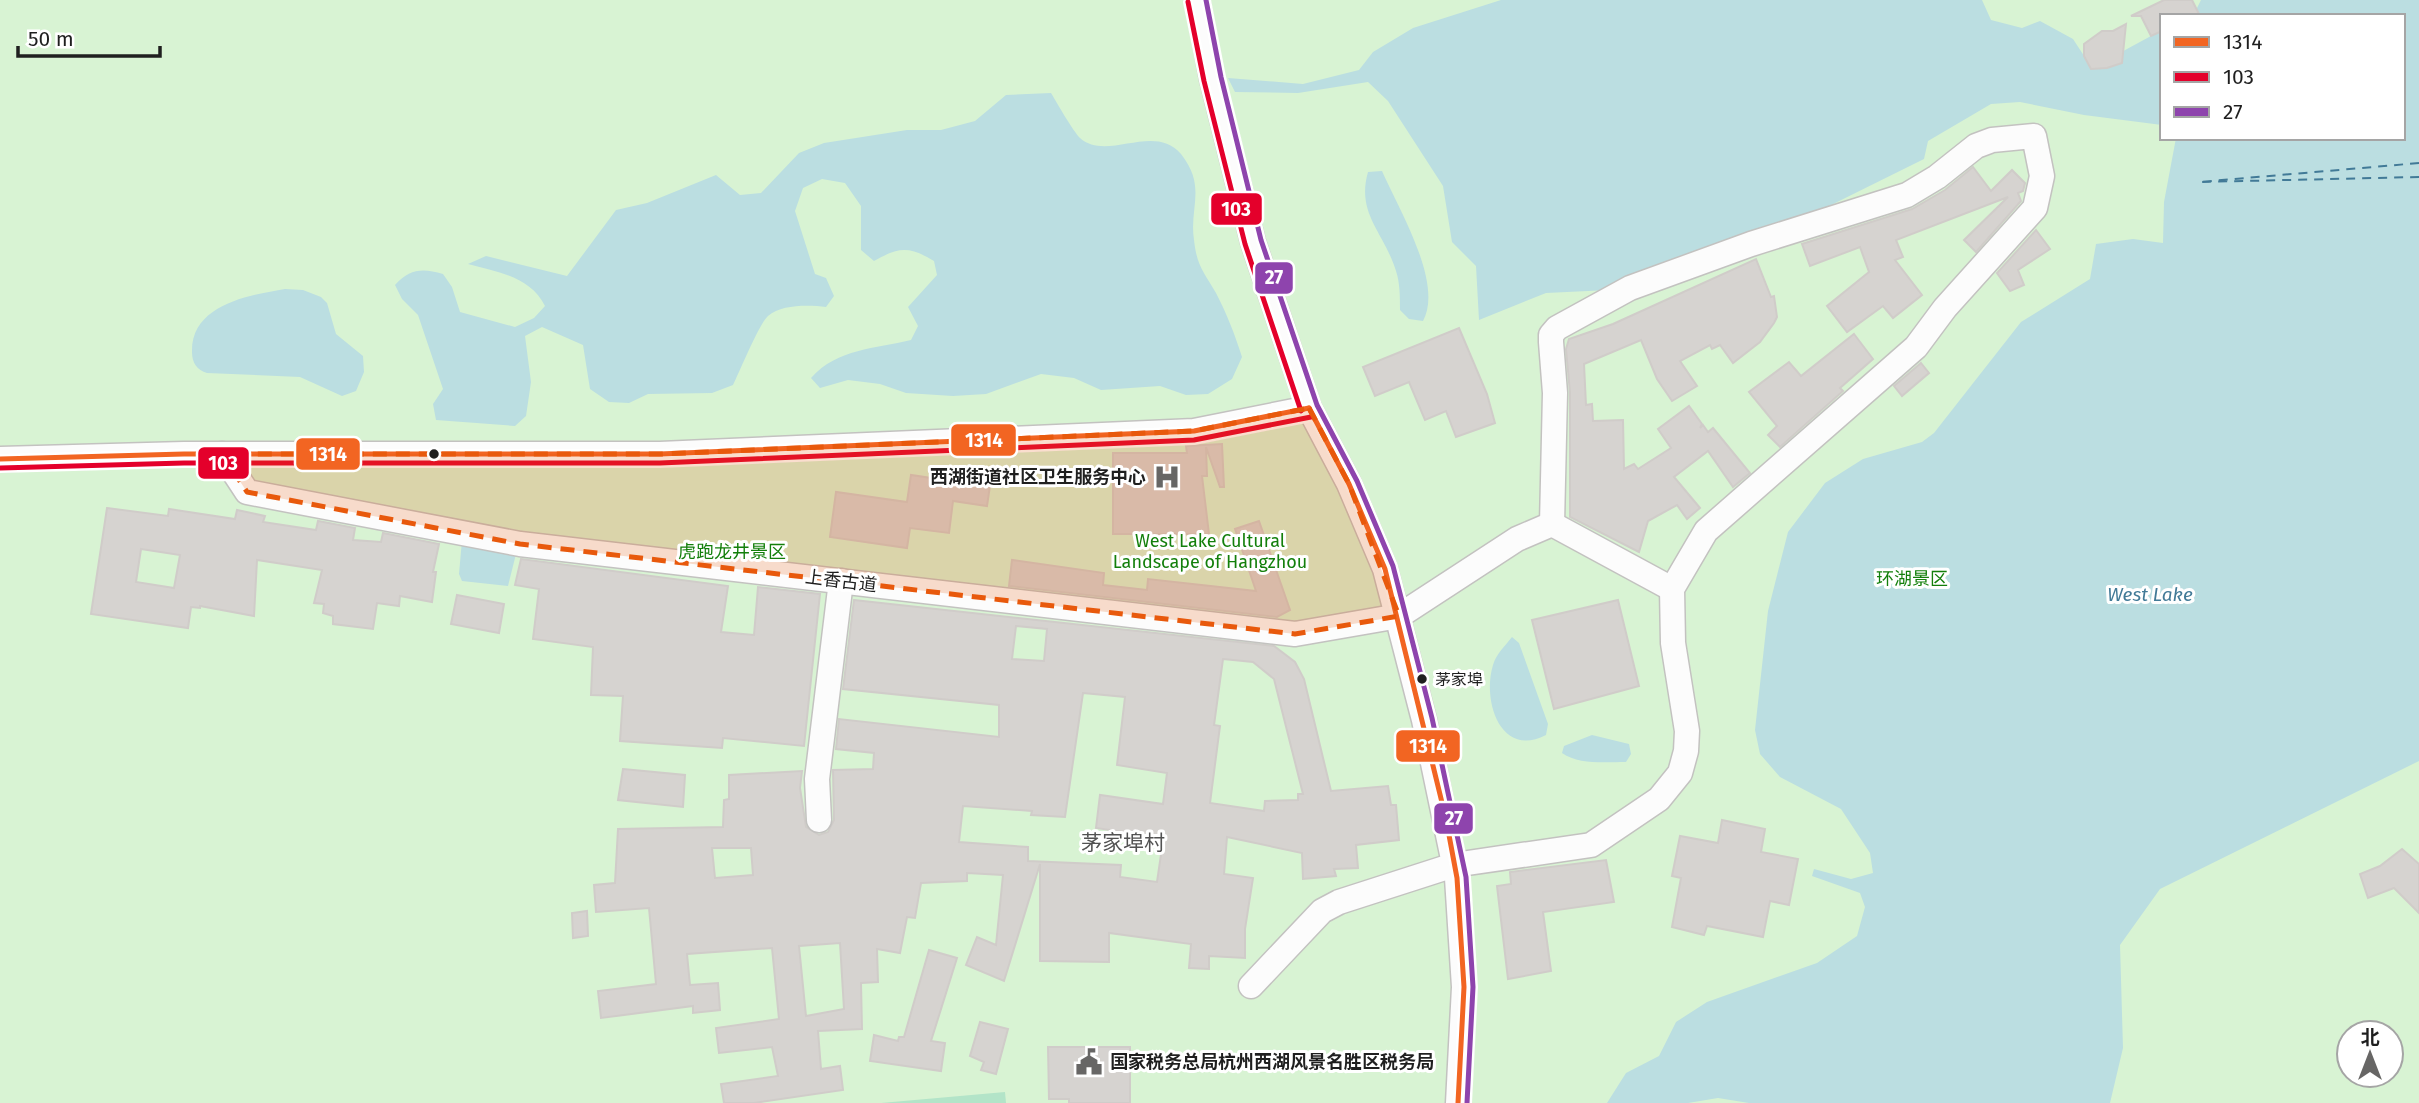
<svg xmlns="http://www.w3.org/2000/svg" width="2419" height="1103" font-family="'Fira Sans','Noto Sans SC',sans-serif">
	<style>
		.park { fill: #d8f3d3; fill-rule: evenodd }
		.pitch { fill: #b3e4c8 }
		.water { fill: #bbdee1 }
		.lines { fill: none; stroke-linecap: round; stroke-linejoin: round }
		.ferry { stroke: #427a97; stroke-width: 2; stroke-dasharray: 9 7; stroke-linecap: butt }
		.building { fill: #d6d3d0; stroke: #d0ccc9; stroke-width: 2; fill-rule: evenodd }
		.minor-casing { stroke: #c3c2c0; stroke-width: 27 }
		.minor { stroke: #fcfcfc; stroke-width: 24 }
		.bus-1-casing { stroke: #fff; stroke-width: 10 }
		.bus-2-casing { stroke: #fff; stroke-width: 10 }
		.bus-3-casing { stroke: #fff; stroke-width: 10 }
		.bus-1 { stroke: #f26522; stroke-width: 5 }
		.bus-2 { stroke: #e4002b; stroke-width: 5 }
		.bus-3 { stroke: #8e44ad; stroke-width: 5 }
		.marked { fill: #e8590c; fill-opacity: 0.2; stroke: #e8590c; stroke-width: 5; stroke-dasharray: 14 9; stroke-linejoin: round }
		.bus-dot { fill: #1f1f1f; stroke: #fff; stroke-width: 2.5 }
		.labels { text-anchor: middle; stroke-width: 6; stroke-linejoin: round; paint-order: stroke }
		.bus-label { font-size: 16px; fill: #1f1f1f; stroke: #fff; text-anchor: start }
		.poi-label { font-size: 18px; font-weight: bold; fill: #1f1f1f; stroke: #fff; text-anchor: end }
		.park-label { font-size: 18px; fill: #137f0b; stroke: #fff }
		.street-label { font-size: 18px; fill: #1f1f1f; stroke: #fff }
		.water-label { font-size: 19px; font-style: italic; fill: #427a97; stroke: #fff }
		.quarter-label { font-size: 21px; fill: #525252; stroke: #fff }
		.line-badge { stroke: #fff; stroke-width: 2.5 }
		.badge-label { font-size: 19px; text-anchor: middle; font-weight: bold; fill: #fff }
	</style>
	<rect width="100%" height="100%" fill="#edebe8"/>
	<!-- park -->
	<path class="park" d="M0,0H2419V1103H0ZM2162,16H2403V138H2162ZM2349,1033H2391V1075H2349Z"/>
	<!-- pitch -->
	<polygon class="pitch" points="1005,1092 1006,1103 881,1103"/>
	<!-- water -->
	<g class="water">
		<polygon points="1501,0 1982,0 1991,20 2022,28 2040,21 2073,39 2092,68 2162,30 2162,125 2084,115 2020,102 1991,104 1928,141 1924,159 1817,212 1609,290 1546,293 1479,320 1476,266 1452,242 1443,186 1388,101 1368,82 1298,93 1235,92 1228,78 1303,84 1359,70 1373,52 1413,28"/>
		<polygon points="2201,0 2419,0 2419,761 2160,889 2120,945 2123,1048 2110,1103 1749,1103 1718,1098 1688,1103 1607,1103 1626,1073 1659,1056 1676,1022 1707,1002 1817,963 1857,936 1865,907 1860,893 1812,876 1814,869 1851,879 1873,873 1870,853 1841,809 1780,777 1760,754 1755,730 1768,611 1788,532 1825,483 1863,459 1922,442 1934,433 2021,322 2090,279 2096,244 2133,239 2163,243 2164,202 2176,138 2403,138 2403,16 2188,16 2195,12"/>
		<path d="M1051,93C1057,103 1073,131 1080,138C1107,162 1154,122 1181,154C1207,187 1189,207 1194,240C1197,267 1204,272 1216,293C1227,314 1235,335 1242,357L1232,379L1208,394L1186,395L1160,386L1101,390L1074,378L1041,374L986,394L953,396L906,393L880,384L848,380L820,388L811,378C838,348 875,349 911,340L918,326L908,307L937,275L934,261C909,246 899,247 874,261L861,250V206L845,183L822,179L803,188L795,211L815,274L826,278L834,296L826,307C809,305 782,304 768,316C759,324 740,371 733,385L712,393L648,394L629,403L609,402L590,389L583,345L542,327L525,336L531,382L526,416L515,426L436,420L433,404L443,389L418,315L402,299L395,285C410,269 422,268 443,274L452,287L460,312L515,327L534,318L545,306C530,276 497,272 468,264L486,256L567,276L616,210L647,203L716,175L740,195L761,193L799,153L824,143L907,130H941L975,121L1006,95Z"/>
		<path d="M1382,171C1398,208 1444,283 1423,321L1409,319L1400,310C1400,297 1400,283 1396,271C1384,232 1356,214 1368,172Z"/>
		<path d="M285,289L303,290L321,297L327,303L336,334L363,356L364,372L356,391L342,396L300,377L207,373C197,370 192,363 192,352C191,304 251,295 285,289Z"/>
		<polygon points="462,540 517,550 508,586 462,581 459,574"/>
		<path d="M1512,637L1519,643L1548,724L1546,735C1500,759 1482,700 1493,665C1496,654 1505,646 1512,637Z"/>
		<path d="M1592,735L1629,744L1631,754L1626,762C1605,762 1579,765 1562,753L1564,746Z"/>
	</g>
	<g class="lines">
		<!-- ferry -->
		<polyline class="ferry" points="2419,163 2199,182 2419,177"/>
	</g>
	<!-- building -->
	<g class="building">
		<polygon points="2164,0 2192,0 2200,16 2162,16 2162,31 2151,36 2141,16 2131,16"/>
		<polygon points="2126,24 2122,63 2107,68 2091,69 2084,56 2084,44 2102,31 2113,31"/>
		<polygon points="1973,167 1991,191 2012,170 2025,183 2023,191 2018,193 2021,201 1976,252 1964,240 2008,197 1896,240 1903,257 1895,260 1922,295 1893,318 1883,306 1847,332 1827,306 1869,272 1860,247 1810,266 1802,244 1912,209 1945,190"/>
		<polygon points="2036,230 2050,249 2018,270 2024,285 2010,291 1997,273"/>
		<polygon points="1756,259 1771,297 1774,296 1777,317 1774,323 1760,342 1733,363 1720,345 1712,349 1710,345 1680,361 1697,386 1672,401 1657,379 1641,340 1584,364 1586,405 1592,404 1593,421 1623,420 1624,469 1634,464 1638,469 1671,448 1658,429 1689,406 1702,424 1700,428 1703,425 1708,432 1713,428 1750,473 1733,487 1708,451 1674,477 1700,508 1687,519 1677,505 1648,521 1639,552 1570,517 1570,393 1566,349 1569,339 1613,324"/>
		<polygon points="1459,328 1487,394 1495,423 1456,437 1446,411 1425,420 1409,382 1375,396 1363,367"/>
		<polygon points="1854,334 1873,359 1840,388 1843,391 1780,447 1768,435 1777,426 1749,392 1789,362 1801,376"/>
		<polygon points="1921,363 1929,373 1902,396 1894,386"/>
		<polygon points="1222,444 1224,487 1220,487 1206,447 1207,476 1202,476 1209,534 1113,534 1113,453 1187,453 1186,446"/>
		<polygon points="973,470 992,472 987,506 953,501 949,533 910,528 907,548 830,537 836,492 907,502 911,475 971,484"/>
		<path d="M107,508L168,516L169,509L235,519L237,510L265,516L263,522L316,530L318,521L355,528L353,540L381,542L383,533L439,544L433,572H436L432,602L400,596L399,606L377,603L373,629L333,624V616L323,613L324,604L314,603L322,570L257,560L254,616L200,606V608L191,607L188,628L91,614ZM141,549L180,555L174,588L136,582Z"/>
		<polygon points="1259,521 1290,610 1277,617 1009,586 1012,560 1104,573 1103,585 1147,590 1148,579 1256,591 1235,529"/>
		<polygon points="521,559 728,586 721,632 754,635 758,587 820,594 804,746 723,738 722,748 620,741 623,696 591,695 593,647 533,639 539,589 515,585"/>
		<polygon points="457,595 504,604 499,633 451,624"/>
		<path d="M854,600L1274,646L1295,662L1304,679L1331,791L1388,786L1391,805H1396L1399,840L1356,845L1358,868L1334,869L1336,876L1303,879L1302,853L1227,837L1224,874L1253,878L1245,929V958L1209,956V969L1189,968L1191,944L1109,933V962L1040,961V864L1004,981L966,965L977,937L996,945L1003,875L967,873V881L921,883L915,918L907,917L900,953L877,949L878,982L861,983L862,1029L818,1031L821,1069L840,1066L843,1090L754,1103H724L721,1084L778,1076L772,1047L719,1053L716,1028L779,1019L772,948L687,954L690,985L718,983L720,1010L693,1013V1006L601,1018L598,991L656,984L649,908L596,912L594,885L615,883L618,829L723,827L724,800L729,799V775L802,771L800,788L806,827L819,835L828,832L834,820L833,770L873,769L874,753L836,749L839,719L999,737V705L843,689ZM1016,626L1047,629L1044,661L1012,659ZM1223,659L1253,662L1274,679L1303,794H1298V800L1265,801L1264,811L1210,803L1220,726L1214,725ZM1083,693L1125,697L1117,765L1167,773L1163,804L1100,795L1096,828L1124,832L1123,840L1163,841L1157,882L1120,877L1121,865L1028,861V847L959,842L963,806L1032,811L1031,815L1065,817ZM712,848H751L753,875L715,878ZM840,943L844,1009L806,1016L799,946Z"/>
		<polygon points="1618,600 1639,686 1554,709 1532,620"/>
		<polygon points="623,769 685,775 683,807 618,800"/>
		<polygon points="1722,820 1765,829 1761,852 1798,859 1789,905 1770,901 1763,937 1707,926 1704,935 1672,927 1681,878 1672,876 1680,836 1718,843"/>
		<polygon points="2402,849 2419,864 2419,913 2394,888 2368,898 2360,874 2380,866"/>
		<polygon points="1606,860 1614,902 1543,912 1551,971 1508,979 1497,886 1511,884 1510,872"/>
		<polygon points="587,911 588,936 573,938 572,913"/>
		<polygon points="929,950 957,958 931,1041 945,1043 941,1071 870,1061 874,1035 898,1041 899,1037 904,1037"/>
		<polygon points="980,1022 1008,1029 996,1074 981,1070 984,1062 970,1056"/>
		<polygon points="1048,1047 1130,1047 1130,1103 1069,1103 1069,1099 1049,1099"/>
	</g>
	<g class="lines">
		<!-- minor casing -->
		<g class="minor-casing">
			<g id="minor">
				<polyline points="1197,0 1212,79 1253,242 1309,408 1349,484 1385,569 1424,720 1457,878 1464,987 1458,1103"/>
				<polyline points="222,454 247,492 520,544 1295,634 1399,616 1517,539 1552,524 1672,589"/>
				<polyline points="0,459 184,454 660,454 1194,431 1309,408"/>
				<polyline points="819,820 817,779 841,581"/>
				<polyline points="1251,986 1322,911 1339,902 1454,865 1591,845 1659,799 1680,773 1686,751 1687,731 1673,643 1672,589 1706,531 1916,347 1945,308 2035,208 2042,176 2034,136 1992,140 1976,146 1937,177 1907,195 1751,244 1630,288 1557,328 1551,335 1551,342 1555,393 1552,524"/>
			</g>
		</g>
		<!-- minor -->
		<use href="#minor" class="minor"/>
		<!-- bus-1 casing -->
		<g class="bus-1-casing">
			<g id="bus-1">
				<polyline points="1309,408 1349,484 1385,569 1446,819 1457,878 1464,987 1458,1103"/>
				<polyline points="0,459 184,454 660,454 1194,431 1309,408"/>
			</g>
		</g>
		<!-- bus-2 casing -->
		<g class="bus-2-casing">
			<g id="bus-2">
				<polyline points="1188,2 1204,81 1245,244 1301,411"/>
				<polyline points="0,468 184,463 660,463 1194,440 1311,417"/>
			</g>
		</g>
		<!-- bus-3 casing -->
		<g class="bus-3-casing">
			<polyline id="bus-3" points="1206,0 1221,77 1261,240 1317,405 1357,481 1393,566 1432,718 1466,877 1473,987 1467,1103"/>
		</g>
		<!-- bus-1 -->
		<use href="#bus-1" class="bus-1"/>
		<!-- bus-2 -->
		<use href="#bus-2" class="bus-2"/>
		<!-- bus-3 -->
		<use href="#bus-3" class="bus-3"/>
	</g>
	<!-- marked area -->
	<path class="marked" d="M1309,408L1349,484L1399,616L1295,634L520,544L247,492L222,454H660L1194,431Z"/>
	<!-- icons -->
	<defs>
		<g id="hospital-bare" transform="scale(2.1)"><path d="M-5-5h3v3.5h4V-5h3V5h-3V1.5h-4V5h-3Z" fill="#676665" stroke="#fff" stroke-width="2.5" paint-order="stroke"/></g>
		<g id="civic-bare" transform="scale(2.1)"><path d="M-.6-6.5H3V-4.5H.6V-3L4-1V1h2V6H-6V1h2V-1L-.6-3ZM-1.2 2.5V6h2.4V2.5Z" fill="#676665" stroke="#fff" stroke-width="2.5" paint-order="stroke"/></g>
	</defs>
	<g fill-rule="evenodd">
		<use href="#hospital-bare" x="1167" y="477"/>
		<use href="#civic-bare" x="1089" y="1062"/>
	</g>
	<!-- markers -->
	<g class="bus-dot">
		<circle cx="434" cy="454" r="6"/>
		<circle cx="1422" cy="679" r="6"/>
	</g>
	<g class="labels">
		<!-- bus labels -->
		<g class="bus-label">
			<text x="1435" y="685">茅家埠</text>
		</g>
		<!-- poi labels -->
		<g class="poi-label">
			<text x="1146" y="483">西湖街道社区卫生服务中心</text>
			<text x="1110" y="1068" text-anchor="start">国家税务总局杭州西湖风景名胜区税务局</text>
		</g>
		<!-- park labels -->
		<g class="park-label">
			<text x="1210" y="547">West Lake Cultural<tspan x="1210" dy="21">Landscape of Hangzhou</tspan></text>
			<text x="732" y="558">虎跑龙井景区</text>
			<text x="1912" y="585">环湖景区</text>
		</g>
		<!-- street labels -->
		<g class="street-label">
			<text transform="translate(841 581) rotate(7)" y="6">上香古道</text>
		</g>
		<!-- water labels -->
		<g class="water-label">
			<text x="2150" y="601">West Lake</text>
		</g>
		<!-- quarter labels -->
		<g class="quarter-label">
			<text x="1123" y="850">茅家埠村</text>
		</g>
	</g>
	<g class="line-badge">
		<rect x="1210" y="192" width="53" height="34" rx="7" fill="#e4002b"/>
		<rect x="1254" y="261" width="40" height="34" rx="7" fill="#8e44ad"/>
		<rect x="950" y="423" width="67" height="34" rx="7" fill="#f26522"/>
		<rect x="295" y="437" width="66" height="34" rx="7" fill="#f26522"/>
		<rect x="197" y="446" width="53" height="34" rx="7" fill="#e4002b"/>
		<rect x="1395" y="729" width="66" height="34" rx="7" fill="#f26522"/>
		<rect x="1433" y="802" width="41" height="33" rx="7" fill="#8e44ad"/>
	</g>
	<g class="badge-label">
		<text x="1236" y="216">103</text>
		<text x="1274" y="284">27</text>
		<text x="984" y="447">1314</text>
		<text x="328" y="461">1314</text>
		<text x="223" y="470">103</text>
		<text x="1428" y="753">1314</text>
		<text x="1454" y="825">27</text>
	</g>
	<!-- legend -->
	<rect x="2160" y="14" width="245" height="126" fill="#ffffff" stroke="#a5a5a5" stroke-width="2"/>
	<rect x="2174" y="37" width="35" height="10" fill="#f26522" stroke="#a5a5a5" stroke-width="2"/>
	<text x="2223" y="49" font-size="21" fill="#1f1f1f">1314</text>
	<rect x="2174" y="72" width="35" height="10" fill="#e4002b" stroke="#a5a5a5" stroke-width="2"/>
	<text x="2223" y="84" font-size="21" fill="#1f1f1f">103</text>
	<rect x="2174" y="107" width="35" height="10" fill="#8e44ad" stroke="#a5a5a5" stroke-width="2"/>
	<text x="2223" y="119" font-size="21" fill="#1f1f1f">27</text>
	<!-- north arrow -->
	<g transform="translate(2370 1054)"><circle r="33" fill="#ffffff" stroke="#a5a5a5" stroke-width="2"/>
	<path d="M0-5L12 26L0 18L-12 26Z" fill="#676665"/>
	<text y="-10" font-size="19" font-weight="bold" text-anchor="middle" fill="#1f1f1f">北</text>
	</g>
	<!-- scale -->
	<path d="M18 46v10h142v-10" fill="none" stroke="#1f1f1f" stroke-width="3.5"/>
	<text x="28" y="46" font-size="21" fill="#1f1f1f" stroke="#ffffff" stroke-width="5" paint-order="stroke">50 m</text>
</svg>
